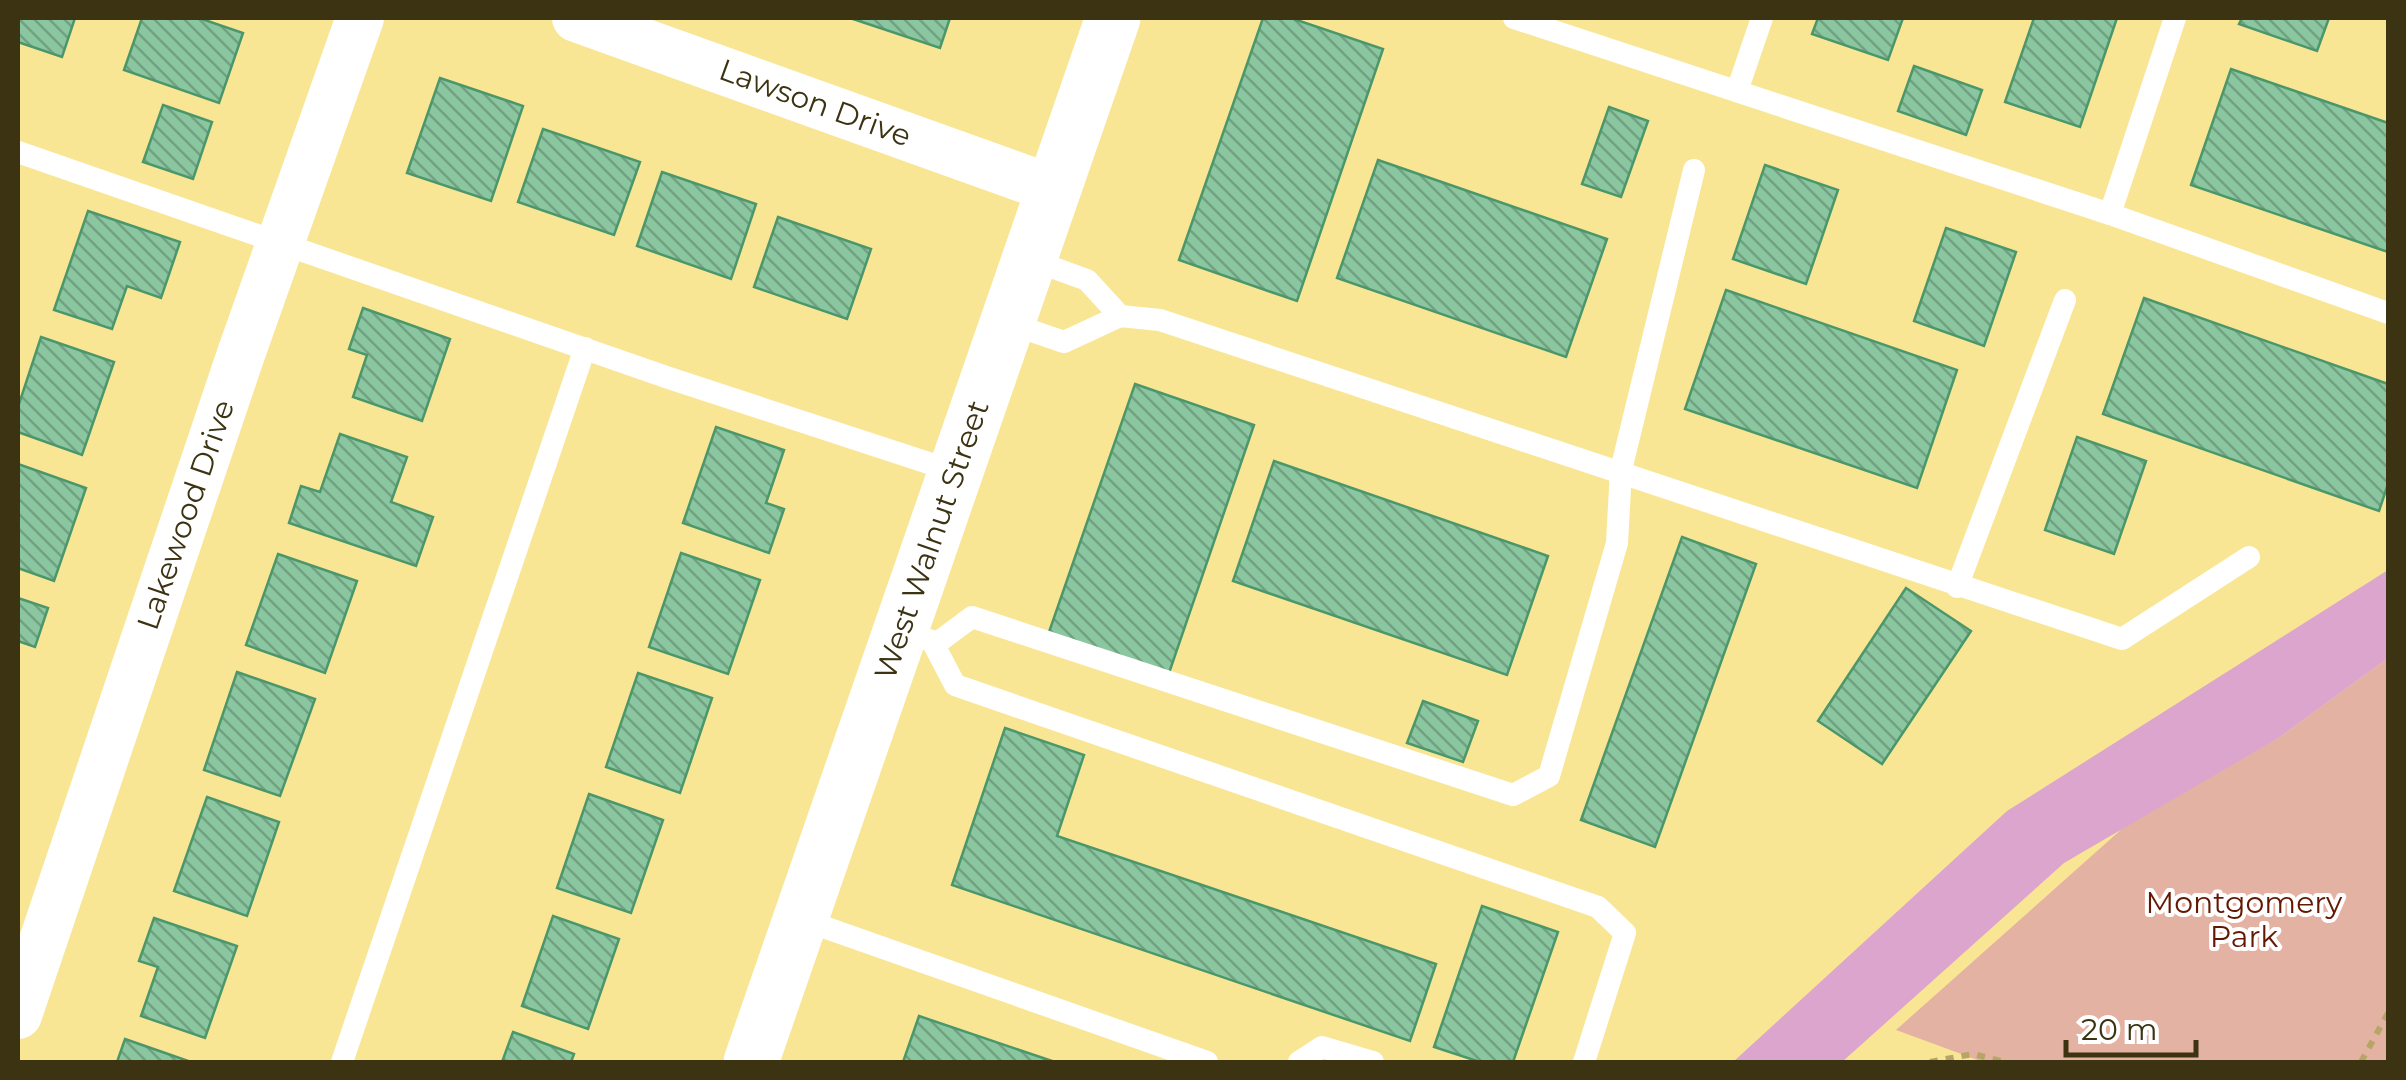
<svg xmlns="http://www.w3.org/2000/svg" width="2406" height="1080" font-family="Montserrat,sans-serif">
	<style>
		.park { fill: #e4b2a3 }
		.water { fill: #dba5cd }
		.building { fill: url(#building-back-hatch); stroke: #4b976b; stroke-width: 2.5 }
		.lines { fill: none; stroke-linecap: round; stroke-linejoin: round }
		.path { stroke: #b6a666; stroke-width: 6; stroke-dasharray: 8 8; stroke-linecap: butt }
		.lane { stroke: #fff; stroke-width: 22 }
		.street { stroke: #fff; stroke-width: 48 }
		.secondary { stroke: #fff; stroke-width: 55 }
		.labels { text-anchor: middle; stroke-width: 8; stroke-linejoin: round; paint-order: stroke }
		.street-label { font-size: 30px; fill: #3b3311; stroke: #fff }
		.park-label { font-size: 30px; fill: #641802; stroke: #fff }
	</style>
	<defs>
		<pattern id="building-back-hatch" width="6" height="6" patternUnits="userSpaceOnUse" patternTransform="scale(2.5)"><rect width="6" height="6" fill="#8ac6a0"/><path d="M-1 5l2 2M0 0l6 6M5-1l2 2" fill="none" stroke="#72a181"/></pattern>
	</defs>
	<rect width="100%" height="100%" fill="#f9e695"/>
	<!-- park -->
	<polygon class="park" points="2388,658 2388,1062 1983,1062 1896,1030 2133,819 2280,737"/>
	<!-- water -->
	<polygon class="water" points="2388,570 2388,658 2280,737 2064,863 1842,1062 1733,1062 2007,811"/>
	<!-- building -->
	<g class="building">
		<polygon points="18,18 75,18 62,57 18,42"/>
		<polygon points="142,18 199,18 243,33 219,103 124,70"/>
		<polygon points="850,18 950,18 940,48"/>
		<polygon points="1263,18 1291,18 1383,49 1297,301 1179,260"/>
		<polygon points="1818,18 1903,18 1888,60 1812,34"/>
		<polygon points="2034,18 2117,18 2080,127 2005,102"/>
		<polygon points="2242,18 2329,18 2317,51 2239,24"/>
		<polygon points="1914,66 1982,90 1966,135 1898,111"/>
		<polygon points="2231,69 2388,123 2388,252 2191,185"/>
		<polygon points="440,78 523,106 491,201 407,173"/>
		<polygon points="163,105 212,122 193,179 143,162"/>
		<polygon points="1609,107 1648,121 1621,197 1582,184"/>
		<polygon points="543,129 640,162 614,235 518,202"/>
		<polygon points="1378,160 1607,239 1566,357 1337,278"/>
		<polygon points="1765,165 1838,190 1806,284 1733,259"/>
		<polygon points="662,172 756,204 731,279 637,246"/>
		<polygon points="88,211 180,242 161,298 127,286 112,329 54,310"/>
		<polygon points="778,217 871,249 847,319 754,287"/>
		<polygon points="1946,228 2016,252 1984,346 1914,321"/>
		<polygon points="1726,290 1957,370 1917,488 1685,409"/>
		<polygon points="2144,298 2388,384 2388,484 2379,511 2103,414"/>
		<polygon points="363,308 450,339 422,421 353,397 367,355 349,349"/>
		<polygon points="41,337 114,362 82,455 18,432 18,407"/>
		<polygon points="1135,384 1254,425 1168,676 1048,635"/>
		<polygon points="716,427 784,450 766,503 784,509 769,553 683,523"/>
		<polygon points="340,434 407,457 391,502 433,517 416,566 289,523 301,486 320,492"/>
		<polygon points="2077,437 2146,461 2114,554 2045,530"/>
		<polygon points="1274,461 1548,556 1507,675 1233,581"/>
		<polygon points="18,464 86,488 54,581 18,568"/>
		<polygon points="1682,537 1756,564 1655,847 1581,820"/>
		<polygon points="681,553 760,580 728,674 649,647"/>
		<polygon points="278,554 357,581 325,673 246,645"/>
		<polygon points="1906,588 1971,631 1882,764 1818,721"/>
		<polygon points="18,598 48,608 35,647 18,641"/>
		<polygon points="237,672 315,699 280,796 204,770"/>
		<polygon points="638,673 712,698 680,793 606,767"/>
		<polygon points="1423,701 1478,721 1463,762 1407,743"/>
		<polygon points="1005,728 1084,755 1057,836 1436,964 1410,1041 952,885"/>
		<polygon points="589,794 663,820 631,913 557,888"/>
		<polygon points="207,797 279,822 247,916 174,891"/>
		<polygon points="1482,906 1558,932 1513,1062 1480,1062 1434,1047"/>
		<polygon points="553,916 619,939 588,1029 522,1006"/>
		<polygon points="154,918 237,946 205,1038 141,1016 158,967 139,961"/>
		<polygon points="919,1016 1055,1062 903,1062"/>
		<polygon points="513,1032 574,1054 571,1062 502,1062"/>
		<polygon points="125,1039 191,1062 117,1062"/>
	</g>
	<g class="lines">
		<!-- path -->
		<g class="path">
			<polyline points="1930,1062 1973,1054 2005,1062"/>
			<polyline points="2361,1062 2388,1013"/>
		</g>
		<!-- lane -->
		<g class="lane">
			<polyline points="1514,18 2110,214"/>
			<polyline points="2175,18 2110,214 2388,313"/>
			<polyline points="1737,91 1762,18"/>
			<polyline points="18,152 669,378 956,472"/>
			<polyline points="1029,259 1087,280 1120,316"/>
			<polyline points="1008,323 1064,342 1120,316 1160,320 2122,639 2249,557"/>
			<polyline points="1957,587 2065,300"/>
			<polyline points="901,630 937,643 972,617 1513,795 1549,776 1617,543 1621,470 1694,170"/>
			<polyline points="932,641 955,685 1598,907 1625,933 1584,1062"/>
			<polyline points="801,919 1207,1062"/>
			<polyline points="342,1062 585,348"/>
			<polyline points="1299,1062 1322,1047 1373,1062"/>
		</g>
		<!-- street -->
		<g class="street">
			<polyline points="576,18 1053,189"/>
			<polyline points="18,1015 241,354 360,18"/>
		</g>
		<!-- secondary -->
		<polyline class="secondary" points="751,1062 1113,18"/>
	</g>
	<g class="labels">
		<!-- street labels -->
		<g class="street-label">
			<text transform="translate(815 103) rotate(20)" y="10">Lawson Drive</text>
			<text transform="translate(186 515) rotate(-71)" y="10">Lakewood Drive</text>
			<text transform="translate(932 540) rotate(-71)" y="10">West Walnut Street</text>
		</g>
		<!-- park labels -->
		<g class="park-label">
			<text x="2244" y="913">Montgomery<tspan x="2244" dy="34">Park</tspan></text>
		</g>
	</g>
	<!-- border -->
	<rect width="2406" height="1080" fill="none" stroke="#3b3311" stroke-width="40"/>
	<!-- scale -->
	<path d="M2066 1040v15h130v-15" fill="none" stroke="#3b3311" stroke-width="5"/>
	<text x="2081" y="1040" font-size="30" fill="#3b3311" stroke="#ffffff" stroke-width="8" paint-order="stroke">20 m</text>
</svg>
